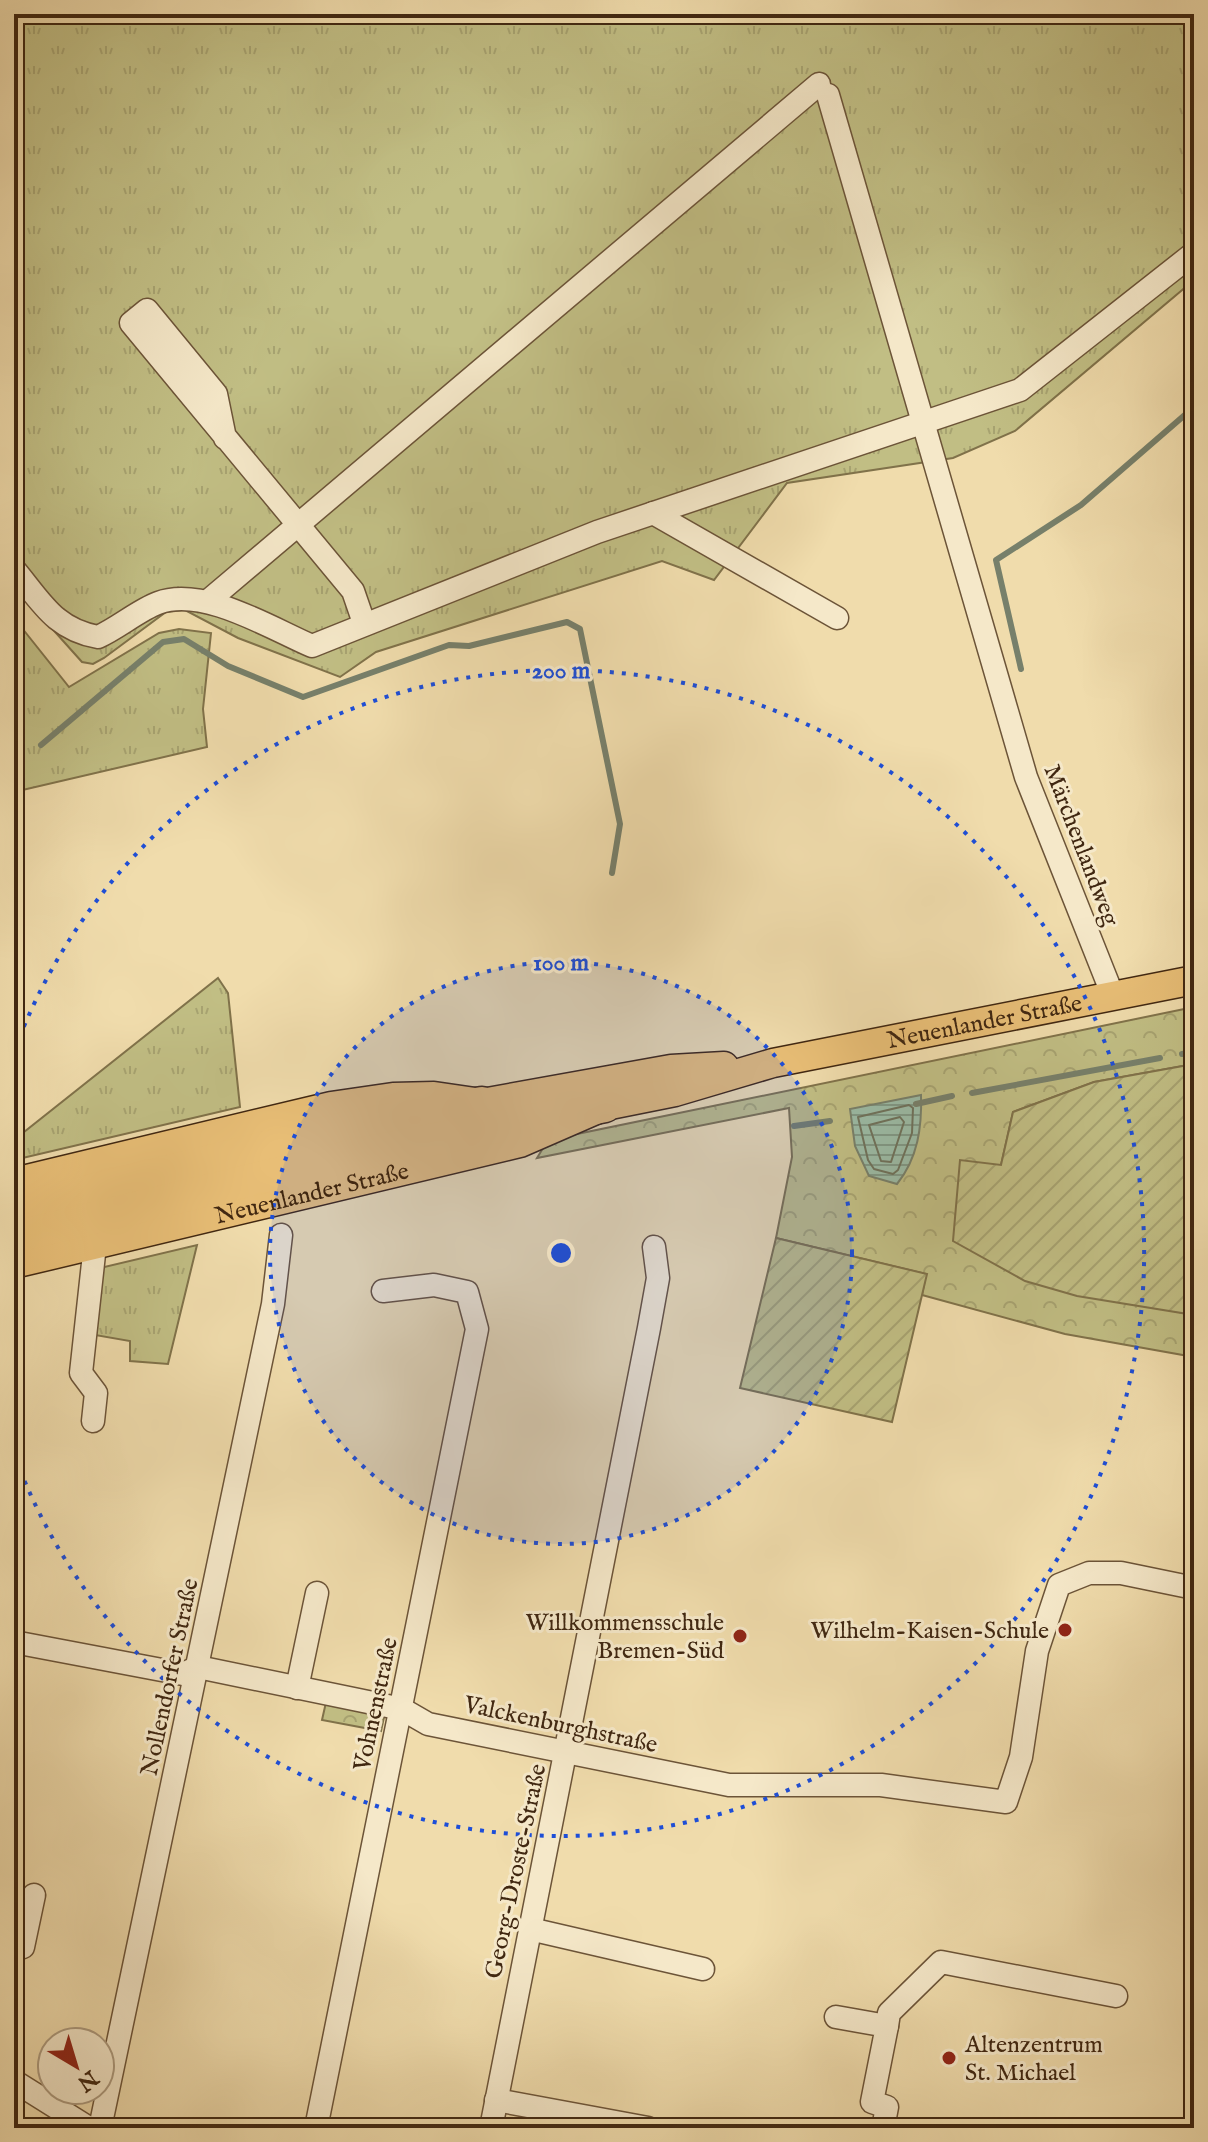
<svg xmlns="http://www.w3.org/2000/svg" width="1208" height="2142" font-family="'IM FELL English',serif">
	<style>
		.grass { fill: url(#grass-tufts); stroke: #80724a; stroke-width: 2 }
		.forest { fill: url(#forest-crowns); stroke: #80724a; stroke-width: 2 }
		.garden { fill: url(#garden-furrows); stroke: #80724a; stroke-width: 2 }
		.water { fill: url(#water-rules); stroke: #77806b; stroke-width: 2 }
		.lines { fill: none; stroke-linecap: round; stroke-linejoin: round }
		.shore { stroke: #6e725c; stroke-width: 2 }
		.stream { stroke: #77806b; stroke-width: 6 }
		.minor-casing { stroke: #6c5438; stroke-width: 25 }
		.major-casing { stroke: #402711; stroke-width: 31 }
		.highway-casing { stroke: #402711; stroke-width: 35 }
		.minor { stroke: #f5e8c9; stroke-width: 22 }
		.major { stroke: #e8be76; stroke-width: 28 }
		.highway { stroke: #e8be76; stroke-width: 32 }
		.ring { fill: none; stroke: #1d4ed8; stroke-width: 4; stroke-dasharray: 4 8 }
		.poi-dot { fill: #8f2418; stroke: #f5e8c9; stroke-width: 3 }
		.labels { text-anchor: middle; stroke-width: 6; stroke-linejoin: round; paint-order: stroke }
		.street-label { font-size: 24px; fill: #402711; stroke: #f5e8c9 }
		.poi-label { font-size: 24px; fill: #402711; stroke: #f5e8c9; text-anchor: end }
		.centre { fill: #1d4ed8; stroke: #f5e8c9; stroke-width: 4 }
		.ring-label { font-size: 24px; text-anchor: middle; font-weight: bold; fill: #1d4ed8; stroke: #f5e8c9; stroke-width: 6; stroke-linejoin: round; paint-order: stroke }
	</style>
	<defs>
		<pattern id="grass-tufts" width="24" height="20" patternUnits="userSpaceOnUse" patternTransform="scale(2)"><rect width="24" height="20" fill="#c1be84"/><path d="M3 7l-1-3M5 7V3M7 7l1-3M15 17l-1-3M17 17v-4M19 17l1-3" fill="none" stroke="#a7a371"/></pattern>
		<pattern id="forest-crowns" width="20" height="18" patternUnits="userSpaceOnUse" patternTransform="scale(2)"><rect width="20" height="18" fill="#c1be84"/><path d="M2 6a3 3 0 1 1 6 0M12 15a3 3 0 1 1 6 0" fill="none" stroke="#a7a371"/></pattern>
		<pattern id="garden-furrows" width="10" height="10" patternUnits="userSpaceOnUse" patternTransform="scale(2)"><rect width="10" height="10" fill="#c1be84"/><path d="M-1 1l2-2M0 10L10 0M9 11l2-2" fill="none" stroke="#a7a371"/></pattern>
		<pattern id="water-rules" width="6" height="5" patternUnits="userSpaceOnUse" patternTransform="scale(2)"><rect width="6" height="5" fill="#9bbca7"/><path d="M0 2.5h6" fill="none" stroke="#809987"/></pattern>
	</defs>
	<rect width="100%" height="100%" fill="#f0dcac"/>
	<filter id="stains"><feTurbulence type="fractalNoise" baseFrequency=".0025" numOctaves="4"/><feColorMatrix values="0 0 0 0 .2 0 0 0 0 .09 0 0 0 0 .02 0 0 0 .5 -.17"/></filter>
	<radialGradient id="worn" r=".72"><stop offset=".6" stop-color="#630" stop-opacity="0"/><stop offset="1" stop-color="#630" stop-opacity=".3"/></radialGradient>
	<!-- grass -->
	<g class="grass">
		<polygon points="14,14 1194,14 1194,280 1015,431 953,458 787,483 714,580 662,561 376,652 340,677 238,638 185,610 166,612 104,658 93,664 82,662 14,586"/>
		<polygon points="14,618 69,687 159,633 179,629 211,633 203,709 207,747 14,792"/>
		<polygon points="218,978 228,993 240,1107 14,1160 14,1140"/>
		<polygon points="197,1245 168,1364 130,1361 130,1341 95,1335 100,1268"/>
	</g>
	<!-- forest -->
	<g class="forest">
		<polygon points="1194,1007 1194,1064 1094,1082 1013,1112 1001,1165 1144,1305 1194,1315 1194,1357 1065,1334 922,1295 926,1274 776,1238 792,1157 789,1108 537,1158 548,1140"/>
		<polygon points="329,1689 386,1708 381,1731 322,1720"/>
	</g>
	<!-- garden -->
	<g class="garden">
		<polygon points="1194,1064 1194,1315 1077,1296 1025,1281 953,1241 960,1160 1001,1165 1013,1112 1094,1082"/>
		<polygon points="776,1238 927,1274 892,1422 740,1388"/>
	</g>
	<!-- water -->
	<path class="water" d="M921,1095C922,1127 918,1158 897,1184L869,1176L855,1146L850,1109Z"/>
	<g class="lines">
		<!-- shore -->
		<g class="shore">
			<polygon points="909,1105 913,1108 912,1133 898,1170 893,1174 874,1169 868,1160 858,1117"/>
			<polygon points="900,1117 904,1122 891,1162 881,1161 869,1125"/>
		</g>
		<!-- stream -->
		<g class="stream">
			<polyline points="1021,669 996,560 1081,505 1194,407"/>
			<polyline points="41,745 163,642 184,639 228,666 303,697 449,645 469,646 567,622 580,629 620,824 612,873"/>
			<polyline points="1182,1054 1194,1052"/>
			<polyline points="972,1093 1160,1058"/>
			<polyline points="916,1104 952,1096"/>
			<polyline points="794,1126 830,1121"/>
		</g>
		<!-- minor casing -->
		<g class="minor-casing">
			<g id="minor">
				<polyline points="828,95 1026,777 1113,996"/>
				<polyline points="225,438 216,394 147,310 131,323 353,591 364,623"/>
				<polyline points="653,513 837,618"/>
				<path d="M14,569C41,601 54,629 98,637C118,628 139,610 158,603C203,586 270,628 312,646L597,532L1020,390L1194,253"/>
				<polyline points="208,601 819,84"/>
				<polyline points="93,1421 96,1393 81,1373 95,1245"/>
				<polyline points="14,1642 183,1674 198,1667 402,1709 428,1724 729,1785 881,1785 1006,1802 1021,1757 1037,1651 1059,1585 1089,1573 1121,1573 1194,1588"/>
				<polyline points="297,1688 317,1593"/>
				<polyline points="530,1929 703,1969"/>
				<polyline points="14,1950 23,1947 34,1895"/>
				<polyline points="836,2017 887,2026 872,2102 887,2107 883,2128"/>
				<polyline points="887,2026 889,2013 941,1962 1116,1996"/>
				<polyline points="14,2081 89,2128"/>
				<polyline points="496,2100 648,2128"/>
				<polyline points="100,2128 273,1304 281,1235"/>
				<polyline points="316,2128 477,1329 467,1292 434,1285 383,1291"/>
				<polyline points="491,2128 649,1328 658,1278 654,1247"/>
			</g>
		</g>
		<!-- major casing -->
		<g class="major-casing">
			<g id="major">
				<polyline points="14,1182 331,1106 393,1097 434,1096 482,1103 671,1069 724,1066"/>
				<path id="s1" d="M14,1264L520,1143L605,1106L675,1092L773,1063L1194,980"/>
			</g>
		</g>
		<!-- highway casing -->
		<g class="highway-casing">
			<g id="highway">
				<polyline points="14,1209 352,1126 482,1103"/>
				<polyline points="14,1237 363,1153 605,1106"/>
			</g>
		</g>
		<!-- minor -->
		<use href="#minor" class="minor"/>
		<!-- major -->
		<use href="#major" class="major"/>
		<!-- highway -->
		<use href="#highway" class="highway"/>
	</g>
	<!-- distance rings -->
	<circle cx="561" cy="1253" r="291" fill="#1d4ed8" fill-opacity=".12"/>
	<g class="ring">
		<circle cx="561" cy="1253" r="291"/>
		<path d="M15 1049A583 583 0 1 1 15 1457"/>
	</g>
	<!-- markers -->
	<g class="poi-dot">
		<circle cx="1065" cy="1630" r="8"/>
		<circle cx="740" cy="1636" r="8"/>
		<circle cx="949" cy="2058" r="8"/>
	</g>
	<g class="labels">
		<!-- street labels -->
		<g class="street-label">
			<text transform="translate(1082 845) rotate(69)" y="8">Märchenlandweg</text>
			<text dy="8" stroke="none"><textPath href="#s1" startOffset="1002">Neuenlander Straße</textPath></text>
			<text dy="8" stroke="none"><textPath href="#s1" startOffset="306">Neuenlander Straße</textPath></text>
			<text transform="translate(169 1677) rotate(-78)" y="8">Nollendorfer Straße</text>
			<text transform="translate(375 1704) rotate(-78)" y="8">Vohnenstraße</text>
			<text transform="translate(561 1724) rotate(12)" y="8">Valckenburghstraße</text>
			<text transform="translate(515 1871) rotate(-78)" y="8">Georg-Droste-Straße</text>
		</g>
		<!-- poi labels -->
		<g class="poi-label">
			<text x="724" y="1630">Willkommensschule<tspan x="724" dy="28">Bremen-Süd</tspan></text>
			<text x="1049" y="1638">Wilhelm-Kaisen-Schule</text>
			<text x="965" y="2052" text-anchor="start">Altenzentrum<tspan x="965" dy="28">St. Michael</tspan></text>
		</g>
	</g>
	<circle cx="561" cy="1253" r="12" class="centre"/>
	<g class="ring-label">
		<text x="561" y="678">200 m</text>
		<text x="561" y="970">100 m</text>
	</g>
	<!-- margin -->
	<rect width="1208" height="2142" fill="none" stroke="#f0dcac" stroke-width="48"/>
	<rect x="16" y="16" width="1176" height="2110" fill="none" stroke="#402711" stroke-width="4"/>
	<rect x="24" y="24" width="1160" height="2094" fill="none" stroke="#402711" stroke-width="2"/>
	<!-- north arrow -->
	<g transform="translate(76 2066) rotate(142)"><circle r="38" fill="#f5e8c9" stroke="#ad9b7f" stroke-width="2"/>
	<path d="M0-6L14 30L0 20L-14 30Z" fill="#8f2418"/>
	<text y="-12" font-size="22" font-weight="bold" text-anchor="middle" fill="#402711">N</text>
	</g>
	<rect width="100%" height="100%" filter="url(#stains)"/>
	<rect width="100%" height="100%" fill="url(#worn)"/>
</svg>
